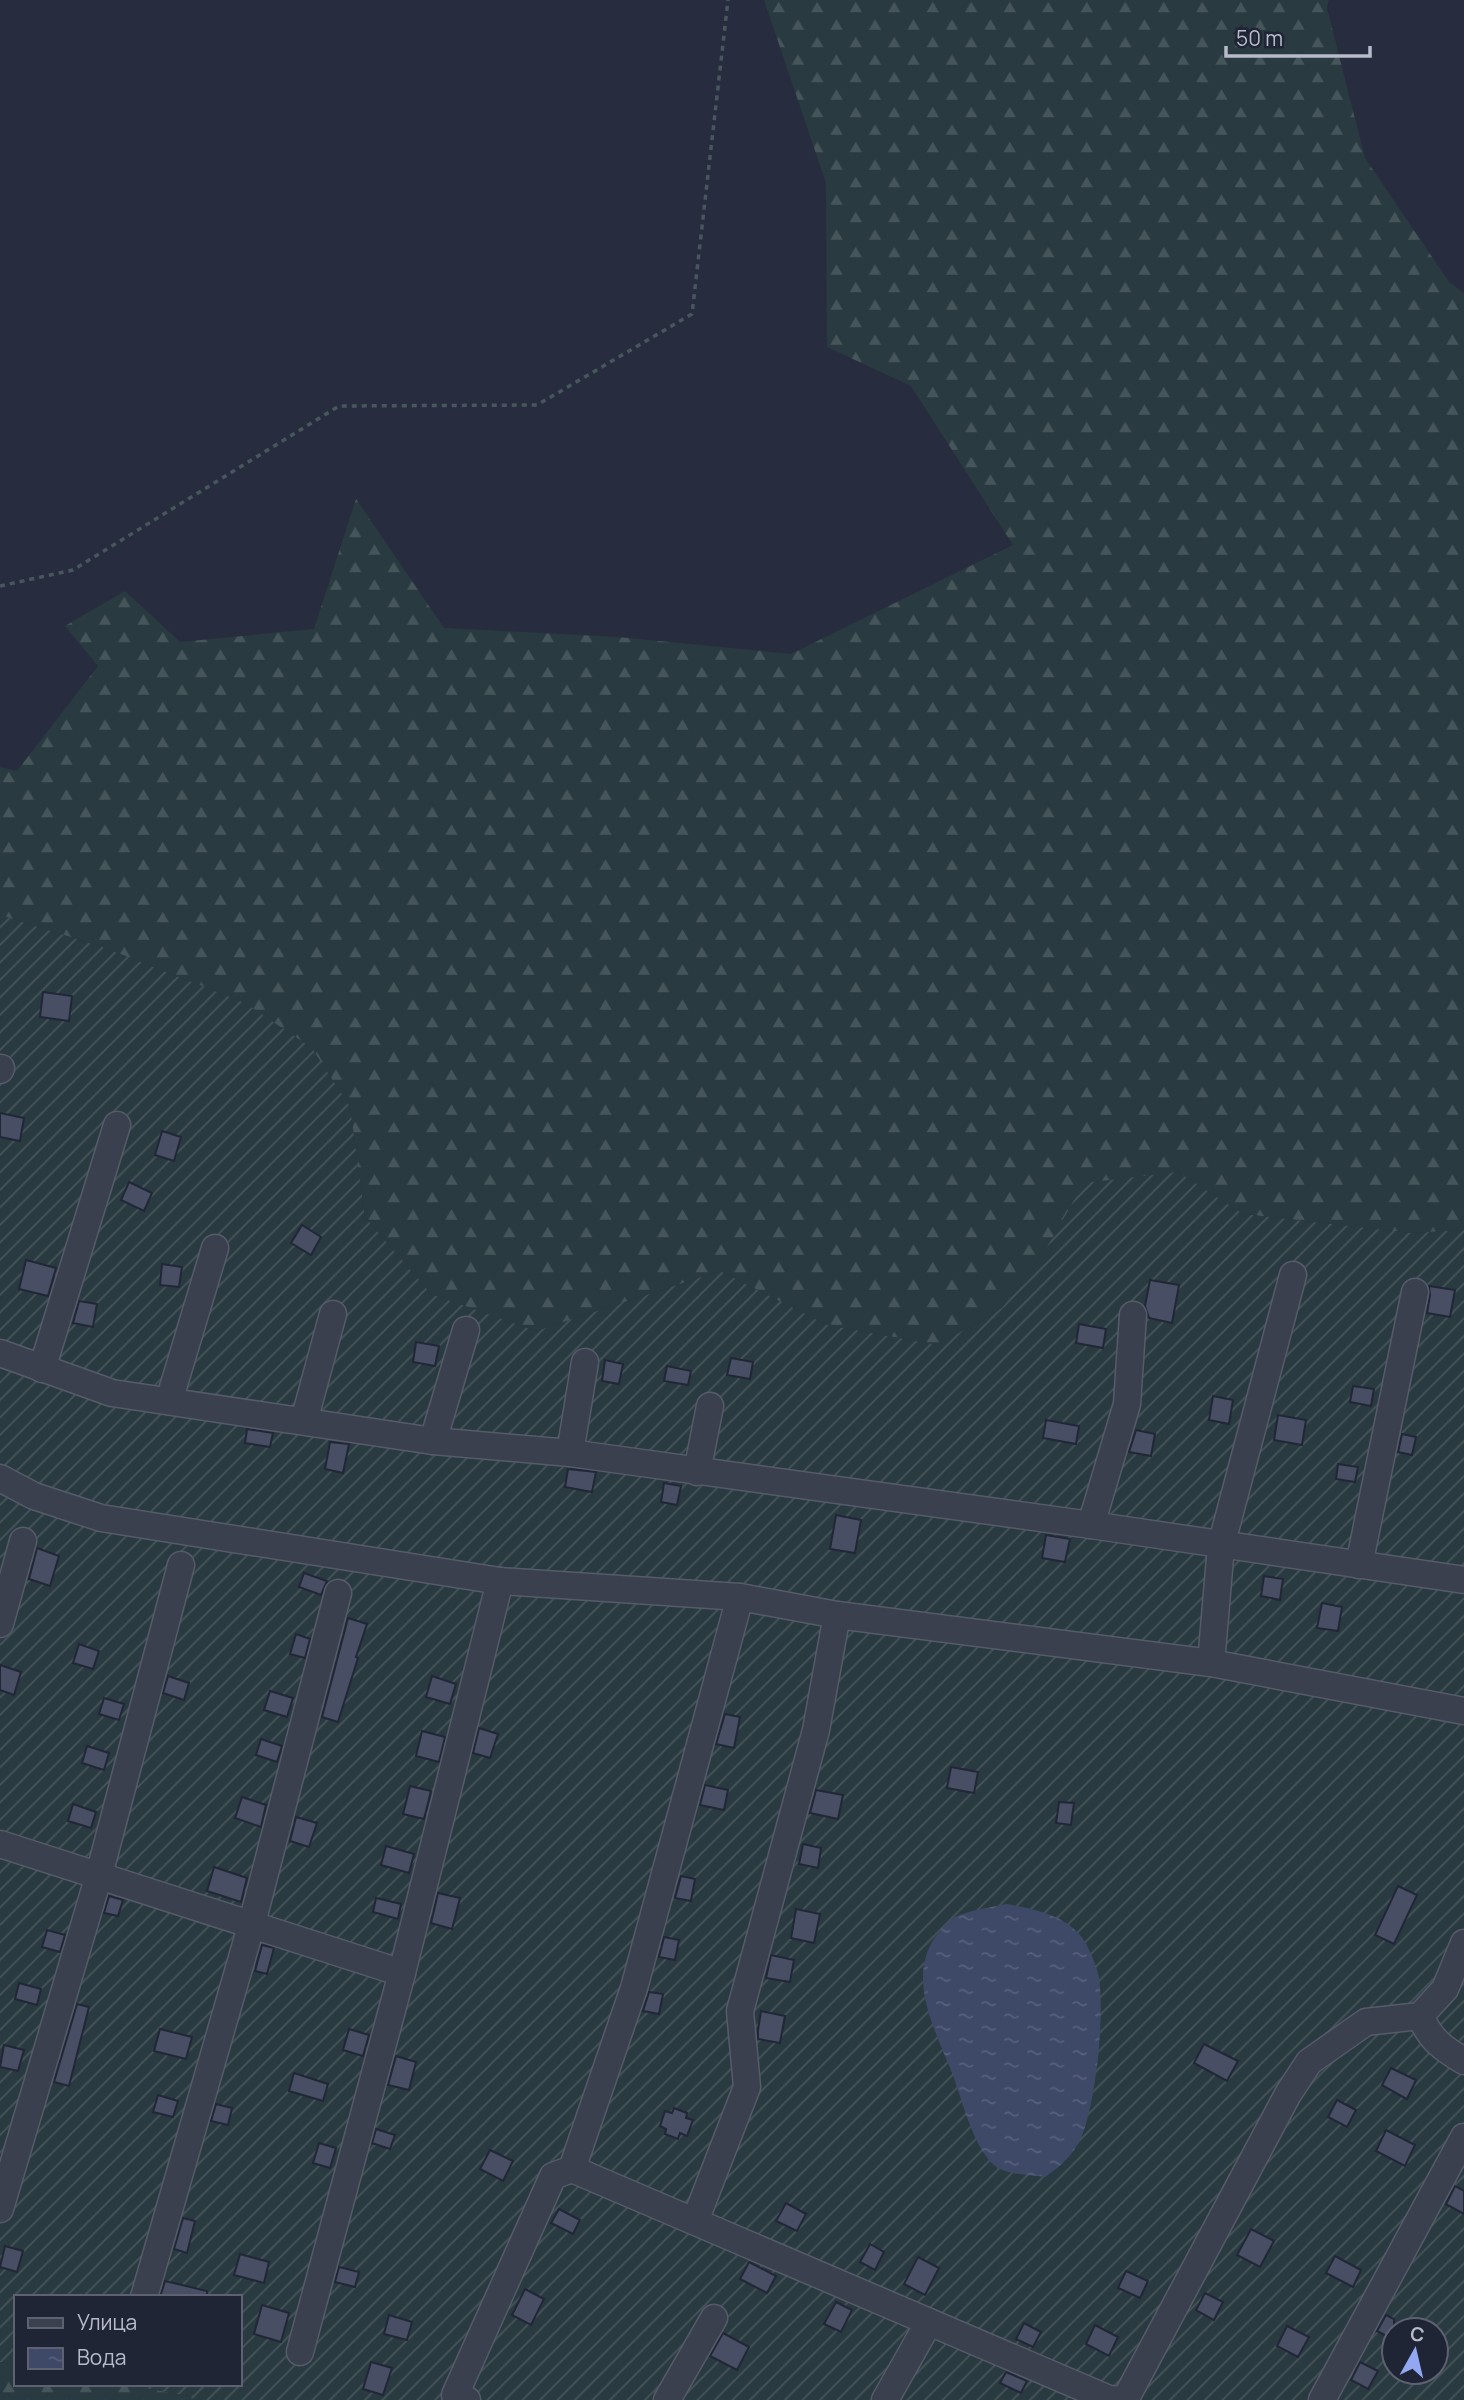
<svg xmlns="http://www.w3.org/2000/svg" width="1464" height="2400" font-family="Manrope,sans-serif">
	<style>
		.forest { fill: url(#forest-firs) }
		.garden { fill: url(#garden-furrows); fill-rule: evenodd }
		.water { fill: url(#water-ripples) }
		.building { fill: #484e63; stroke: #222737; stroke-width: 2 }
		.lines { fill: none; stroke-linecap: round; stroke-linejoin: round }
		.minor-casing { stroke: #565b6a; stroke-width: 29 }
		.path { stroke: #47575d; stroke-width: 3.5; stroke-dasharray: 5 5; stroke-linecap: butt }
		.minor { stroke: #3b404f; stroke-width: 26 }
	</style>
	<defs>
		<pattern id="forest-firs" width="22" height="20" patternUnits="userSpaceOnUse" patternTransform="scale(1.75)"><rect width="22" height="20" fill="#293a40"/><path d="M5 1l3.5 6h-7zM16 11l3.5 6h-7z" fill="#46555a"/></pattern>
		<pattern id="garden-furrows" width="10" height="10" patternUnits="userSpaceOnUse" patternTransform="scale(1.75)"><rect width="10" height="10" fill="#293a40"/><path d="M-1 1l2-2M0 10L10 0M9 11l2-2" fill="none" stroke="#46555a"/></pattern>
		<pattern id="water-ripples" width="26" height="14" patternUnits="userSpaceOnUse" patternTransform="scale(1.75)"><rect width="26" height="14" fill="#3e4867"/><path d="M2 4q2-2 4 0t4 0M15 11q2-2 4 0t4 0" fill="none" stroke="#58607b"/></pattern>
	</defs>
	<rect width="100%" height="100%" fill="#272d3f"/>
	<!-- forest -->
	<g class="forest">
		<polygon points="764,0 1329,0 1327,8 1365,158 1449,282 1464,293 1464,1230 1411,1233 1243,1214 1178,1172 1044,1252 1002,1308 938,1345 827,1325 720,1271 536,1331 431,1294 365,1217 350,1107 245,1003 105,948 0,915 0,767 17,771 98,666 65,626 125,591 180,642 314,629 356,499 444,628 618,637 791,654 1013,545 911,386 827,347 826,183"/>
		<polygon points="0,2362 16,2365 16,2384 124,2384 188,2396 194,2400 0,2400"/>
	</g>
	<!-- garden -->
	<path class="garden" d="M0,915L105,948L245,1003L312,1048L350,1107L365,1217L431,1294L536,1331L720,1271L827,1325L938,1345L1002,1308L1044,1252L1084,1183L1178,1172L1243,1214L1411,1233L1464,1230V2400H194L188,2396L124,2384H240V2297H16V2365L0,2362ZM1394,2330H1436V2372H1394Z"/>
	<!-- water -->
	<path class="water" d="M1007,1904C1033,1909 1062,1914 1080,1935C1087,1943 1095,1962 1098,1973C1106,2008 1096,2105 1081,2138C1074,2154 1060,2167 1045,2177C1031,2175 1011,2175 998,2168C976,2155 962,2101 954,2078C937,2033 902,1975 940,1931C946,1924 951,1918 960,1915C975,1909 992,1907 1007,1904Z"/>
	<!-- building -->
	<g class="building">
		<polygon points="43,992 72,996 69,1021 40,1017"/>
		<polygon points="0,1113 24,1118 20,1141 0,1137"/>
		<polygon points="162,1131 181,1137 174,1161 155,1155"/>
		<polygon points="129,1182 152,1193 144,1211 121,1200"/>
		<polygon points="302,1225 321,1237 311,1255 291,1243"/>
		<polygon points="26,1260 56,1268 48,1296 19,1289"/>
		<polygon points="162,1264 182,1267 179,1287 160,1285"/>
		<polygon points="1150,1280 1179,1285 1172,1323 1149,1318 1145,1306"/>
		<polygon points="1429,1286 1455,1290 1450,1317 1427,1313 1430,1295"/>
		<polygon points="79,1301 97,1304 93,1327 73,1323"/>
		<polygon points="1079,1324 1106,1329 1103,1348 1076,1343"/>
		<polygon points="416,1342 439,1346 435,1366 413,1362"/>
		<polygon points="731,1358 753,1362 750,1379 727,1375"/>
		<polygon points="605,1360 623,1364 619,1384 602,1381"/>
		<polygon points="667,1366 691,1371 688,1385 664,1381"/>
		<polygon points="1353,1386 1374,1389 1371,1406 1350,1402"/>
		<polygon points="1213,1396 1233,1400 1229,1424 1209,1420"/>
		<polygon points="1278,1415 1306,1420 1302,1445 1274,1440"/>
		<polygon points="1046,1420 1079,1426 1076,1444 1043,1438"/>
		<polygon points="247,1429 273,1433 270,1447 245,1443"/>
		<polygon points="1136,1430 1155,1434 1151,1456 1129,1452"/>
		<polygon points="1402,1434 1416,1437 1412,1455 1398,1452"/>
		<polygon points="330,1442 349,1444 343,1473 325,1469"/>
		<polygon points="1338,1464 1358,1467 1355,1482 1336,1479"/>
		<polygon points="568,1469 596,1472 592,1492 565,1487"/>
		<polygon points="664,1483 681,1486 677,1505 661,1502"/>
		<polygon points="836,1515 861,1520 855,1553 830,1549"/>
		<polygon points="1046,1535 1070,1539 1065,1562 1042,1558"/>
		<polygon points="37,1548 59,1556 50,1586 29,1579"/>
		<polygon points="304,1573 327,1581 321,1595 299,1587"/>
		<polygon points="1264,1576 1283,1579 1280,1600 1261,1596"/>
		<polygon points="1322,1603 1342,1607 1338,1631 1317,1628"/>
		<polygon points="348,1618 367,1624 356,1657 358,1658 338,1722 322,1717"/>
		<polygon points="296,1634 310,1639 305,1658 290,1654"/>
		<polygon points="79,1644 99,1651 93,1669 73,1663"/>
		<polygon points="0,1665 21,1672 14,1695 0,1690"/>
		<polygon points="168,1676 189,1683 184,1700 163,1693"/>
		<polygon points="432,1676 456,1684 450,1704 426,1697"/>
		<polygon points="270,1691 293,1698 287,1717 264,1710"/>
		<polygon points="104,1698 124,1704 119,1720 99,1714"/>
		<polygon points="725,1714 740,1717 734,1748 716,1744"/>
		<polygon points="479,1728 498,1734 490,1758 473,1753"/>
		<polygon points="422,1731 445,1737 439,1762 416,1756"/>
		<polygon points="261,1739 282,1746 277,1762 256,1755"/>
		<polygon points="87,1746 109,1753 104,1770 82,1763"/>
		<polygon points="951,1767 978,1772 974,1793 947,1788"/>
		<polygon points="705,1785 728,1790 724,1810 700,1805"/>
		<polygon points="410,1786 431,1791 424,1819 403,1814"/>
		<polygon points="816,1790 843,1795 838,1819 810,1813"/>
		<polygon points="242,1797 266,1805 261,1827 235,1818"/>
		<polygon points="1059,1802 1074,1803 1071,1825 1056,1823"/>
		<polygon points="73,1804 96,1812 91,1828 68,1821"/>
		<polygon points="296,1817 317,1823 309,1847 290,1841"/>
		<polygon points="803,1844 821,1848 818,1868 799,1864"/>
		<polygon points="386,1846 414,1854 409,1873 381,1865"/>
		<polygon points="214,1867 247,1878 241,1902 207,1891"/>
		<polygon points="681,1876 695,1879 691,1901 675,1898"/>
		<polygon points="1398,1886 1417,1895 1394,1944 1375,1935"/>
		<polygon points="438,1893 460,1898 452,1929 431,1923"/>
		<polygon points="109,1896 123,1900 118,1916 104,1913"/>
		<polygon points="376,1898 401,1904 398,1919 373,1912"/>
		<polygon points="796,1909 820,1914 814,1943 791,1938"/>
		<polygon points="47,1930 65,1935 60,1952 42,1947"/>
		<polygon points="664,1937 679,1940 675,1960 659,1957"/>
		<polygon points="262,1945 274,1948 267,1974 255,1971"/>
		<polygon points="771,1955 794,1960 790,1982 766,1978"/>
		<polygon points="19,1983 41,1989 37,2005 15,1999"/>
		<polygon points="649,1992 663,1994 659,2014 643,2011"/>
		<polygon points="77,2004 89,2007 69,2086 54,2082"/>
		<polygon points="761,2011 785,2016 780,2043 758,2039 758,2030"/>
		<polygon points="160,2029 192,2037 186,2059 154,2051"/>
		<polygon points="349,2029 369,2035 363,2056 343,2050"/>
		<polygon points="1204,2044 1238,2061 1227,2081 1194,2063"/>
		<polygon points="4,2045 24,2050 18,2071 0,2067"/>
		<polygon points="396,2056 416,2062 409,2090 388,2085"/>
		<polygon points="1391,2068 1416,2080 1407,2099 1382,2085"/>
		<polygon points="294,2073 328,2084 323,2101 289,2091"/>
		<polygon points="158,2095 178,2101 173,2117 153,2112"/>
		<polygon points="1337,2100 1356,2110 1347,2127 1328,2117"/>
		<polygon points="216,2104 232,2108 228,2125 211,2121"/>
		<polygon points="674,2108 687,2113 686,2118 693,2120 687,2136 680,2133 678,2139 665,2134 666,2129 660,2126 665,2111 672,2113"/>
		<polygon points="376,2129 395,2135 390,2149 372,2143"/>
		<polygon points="1386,2130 1415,2145 1405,2166 1376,2151"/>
		<polygon points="319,2143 336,2148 330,2168 313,2163"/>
		<polygon points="490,2150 513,2161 503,2181 480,2169"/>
		<polygon points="1455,2186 1464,2191 1464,2214 1446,2204"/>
		<polygon points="786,2203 806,2214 797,2231 776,2221"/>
		<polygon points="559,2209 580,2220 573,2234 551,2223"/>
		<polygon points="183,2218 195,2221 187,2253 174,2249"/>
		<polygon points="1251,2229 1274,2241 1260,2267 1237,2255"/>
		<polygon points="870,2244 884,2252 875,2270 860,2262"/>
		<polygon points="5,2246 23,2251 17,2272 0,2267"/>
		<polygon points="240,2254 269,2262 264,2283 234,2275"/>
		<polygon points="1335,2256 1361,2270 1353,2287 1326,2273"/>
		<polygon points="918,2257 939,2268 925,2295 904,2284"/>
		<polygon points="749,2262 776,2276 767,2293 740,2279"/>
		<polygon points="339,2267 359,2272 355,2287 335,2282"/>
		<polygon points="1126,2271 1148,2281 1140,2298 1118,2288"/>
		<polygon points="165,2281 207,2291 207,2297 160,2297"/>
		<polygon points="525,2289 544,2299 531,2325 512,2315"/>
		<polygon points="1205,2293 1223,2302 1214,2320 1196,2310"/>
		<polygon points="836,2302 852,2310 841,2332 824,2324"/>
		<polygon points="262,2305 289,2313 281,2342 254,2334"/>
		<polygon points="389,2315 412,2322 407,2340 384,2334"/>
		<polygon points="1386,2315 1394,2319 1394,2340 1377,2331"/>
		<polygon points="1024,2323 1041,2332 1033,2347 1016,2339"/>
		<polygon points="1095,2325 1118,2337 1109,2356 1086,2344"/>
		<polygon points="1287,2326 1309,2337 1298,2357 1277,2346"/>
		<polygon points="723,2333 749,2347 737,2370 710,2356"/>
		<polygon points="371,2362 392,2368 383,2395 363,2389"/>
		<polygon points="1360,2362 1378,2371 1368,2389 1351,2380"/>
		<polygon points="1006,2372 1027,2381 1021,2393 1000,2383"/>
	</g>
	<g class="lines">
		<!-- minor casing -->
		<g class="minor-casing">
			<g id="minor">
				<polyline points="0,1070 1,1068"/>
				<polyline points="0,1353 112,1393 433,1441 570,1453 1091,1525 1464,1580"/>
				<polyline points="42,1369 117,1125"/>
				<polyline points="169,1401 215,1248"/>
				<polyline points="304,1421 333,1314"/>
				<polyline points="433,1441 466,1330"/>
				<polyline points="570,1453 585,1362"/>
				<polyline points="697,1472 710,1406"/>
				<polyline points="0,1478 34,1496 101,1518 500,1581 740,1597 837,1615 1211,1663 1464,1711"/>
				<polyline points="1091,1525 1127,1404 1133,1315"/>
				<polyline points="1359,1565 1415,1292"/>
				<polyline points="0,1624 23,1541"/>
				<polyline points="1211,1663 1221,1546 1293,1275"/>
				<polyline points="0,1844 402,1973"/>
				<path d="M1420,2016C1431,2040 1442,2048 1464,2061"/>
				<polyline points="572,2169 1109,2399 1126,2400"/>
				<polyline points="0,2209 99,1875 181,1565"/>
				<polyline points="695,2221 747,2087 740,2011 816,1730 837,1615"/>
				<polyline points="144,2297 252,1923 338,1593"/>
				<polyline points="300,2352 402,1973 500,1581"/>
				<polyline points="467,2400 455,2395 553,2176 572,2169 634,1988 740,1597"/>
				<polyline points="667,2400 714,2318"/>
				<polyline points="885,2400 929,2322"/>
				<polyline points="1125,2400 1288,2094 1309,2062 1366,2022 1420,2016 1445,1989 1464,1943"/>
				<polyline points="1322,2400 1464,2137"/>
			</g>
		</g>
		<!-- path -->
		<polyline class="path" points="0,586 73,570 339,406 537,405 692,314 728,0"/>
		<!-- minor -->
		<use href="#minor" class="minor"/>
	</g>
	<!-- legend -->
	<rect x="14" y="2295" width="228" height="91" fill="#202535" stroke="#5d6171" stroke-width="2"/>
	<rect x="28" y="2318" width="35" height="10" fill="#3b404f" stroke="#5d6171" stroke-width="2"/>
	<text x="77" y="2330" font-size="21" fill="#b8bbca">Улица</text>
	<rect x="28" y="2348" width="35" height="21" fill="url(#water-ripples)" stroke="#5d6171" stroke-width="2"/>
	<text x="77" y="2365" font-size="21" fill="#b8bbca">Вода</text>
	<!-- north arrow -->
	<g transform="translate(1415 2351) rotate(8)"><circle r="33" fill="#202535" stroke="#5d6171" stroke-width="2"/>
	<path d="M0-5L12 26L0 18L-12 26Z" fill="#93a7f3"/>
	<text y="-10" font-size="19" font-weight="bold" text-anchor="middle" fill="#b8bbca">С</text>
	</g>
	<!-- scale -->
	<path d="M1226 46v10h144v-10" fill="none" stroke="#b8bbca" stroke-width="3.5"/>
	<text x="1236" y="46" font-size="21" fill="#b8bbca" stroke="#202535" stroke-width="5" paint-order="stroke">50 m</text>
</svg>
